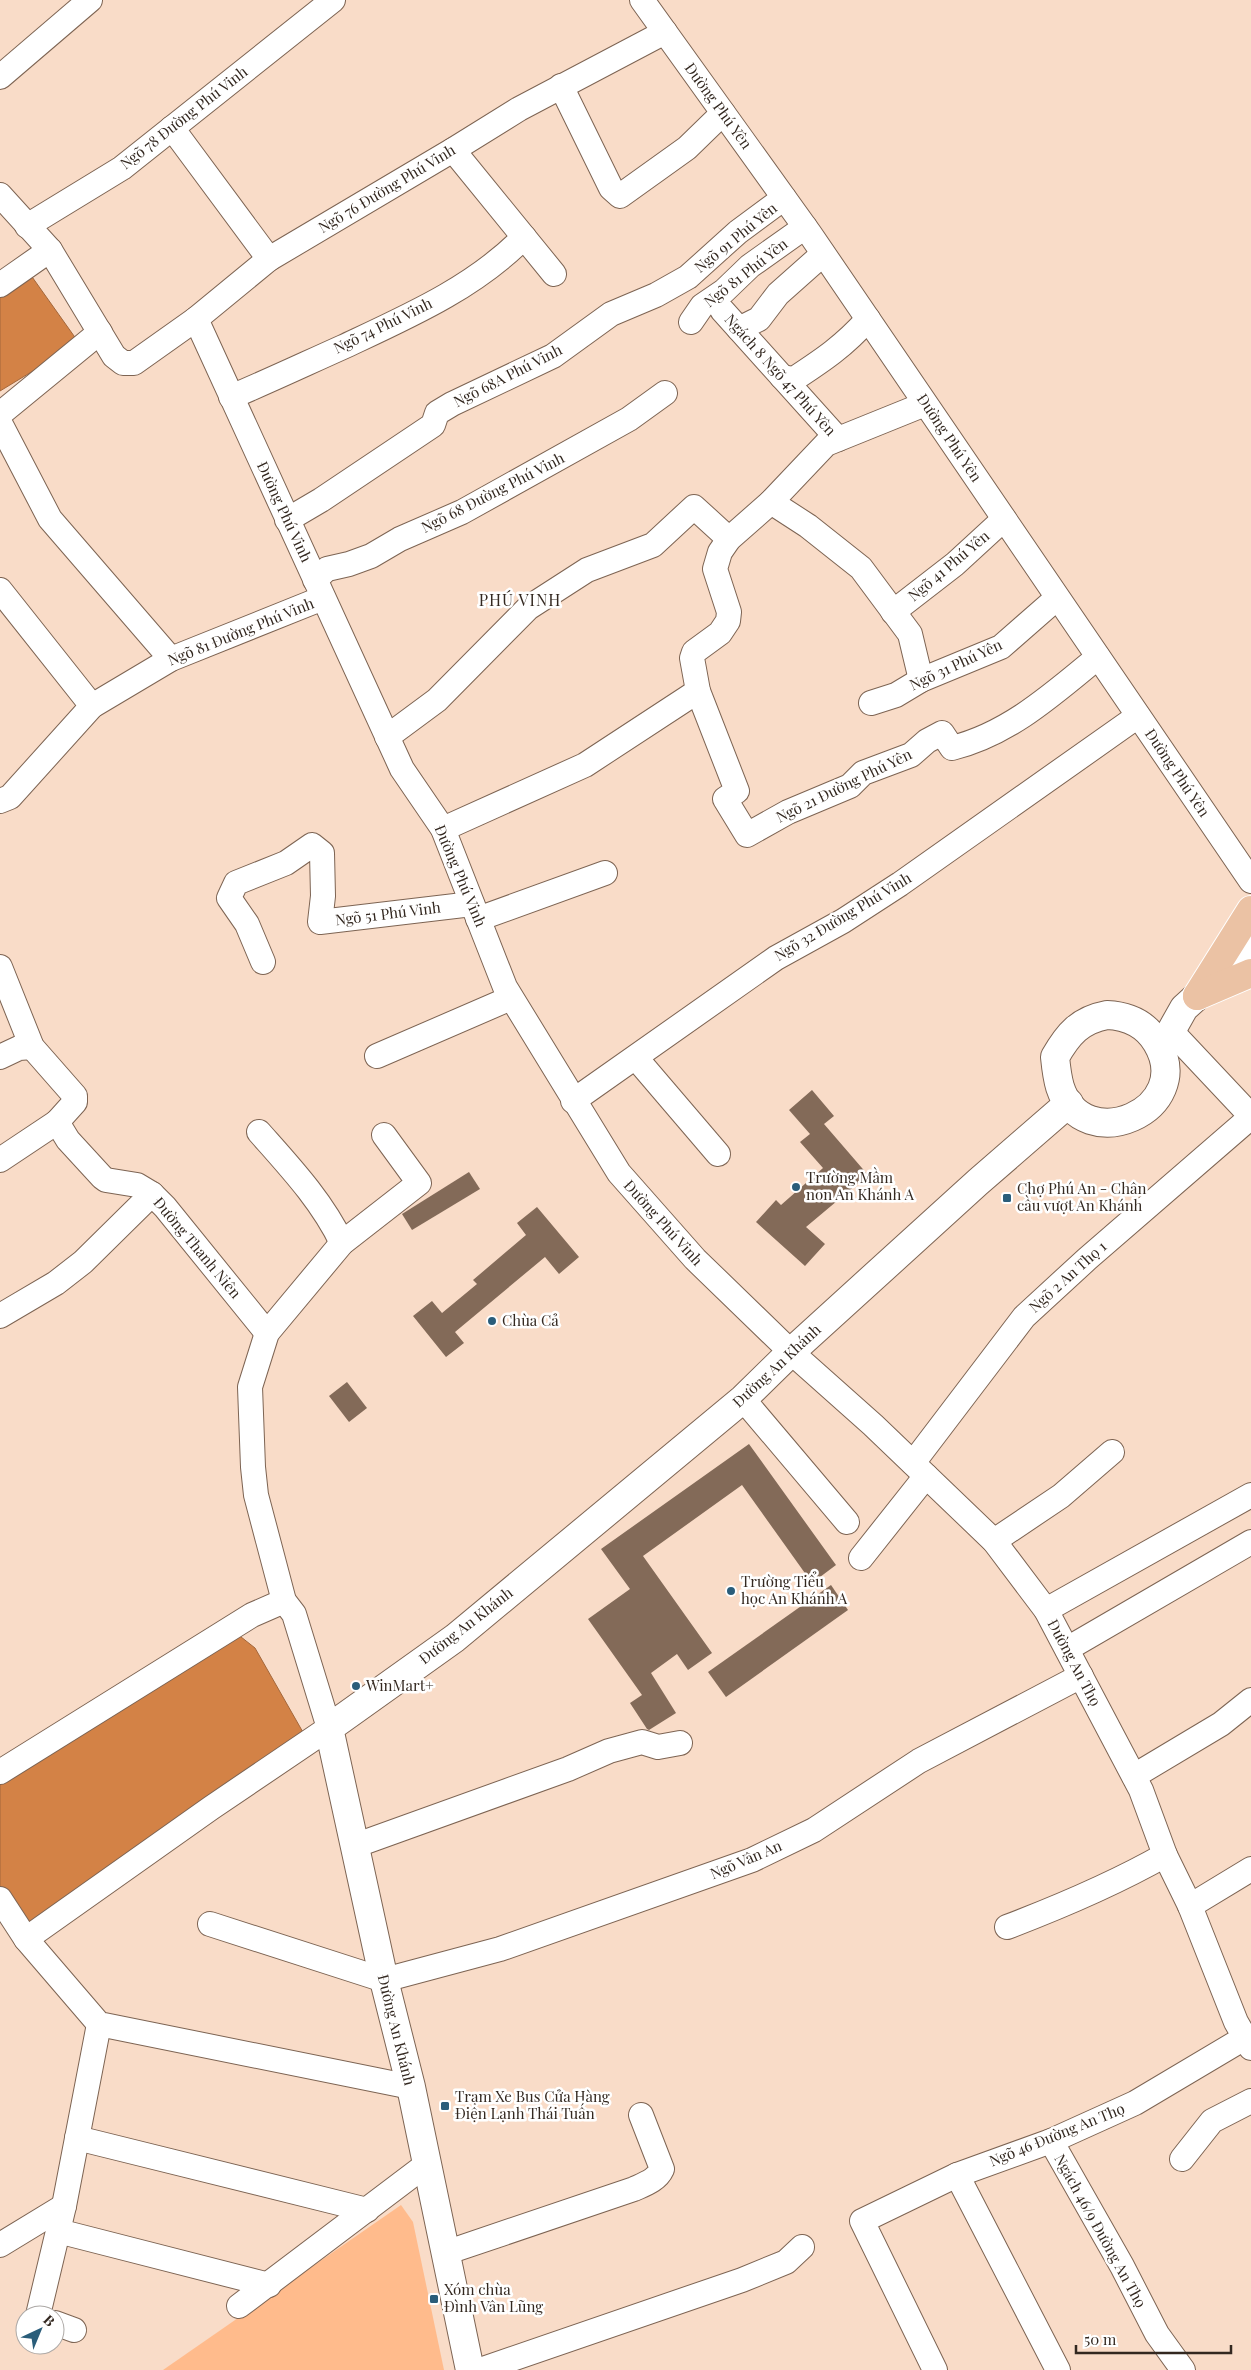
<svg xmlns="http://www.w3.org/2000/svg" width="1251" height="2370" font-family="'Playfair Display',serif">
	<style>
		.green { fill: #ffbb8c }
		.water { fill: #d38246; stroke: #a3673b }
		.building { fill: #836a58 }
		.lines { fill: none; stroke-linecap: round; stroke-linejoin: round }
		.minor-casing { stroke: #7d6453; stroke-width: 26 }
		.tertiary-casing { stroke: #7d6453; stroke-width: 30 }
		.primary-casing { stroke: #fff; stroke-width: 30 }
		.minor { stroke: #fff; stroke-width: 24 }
		.tertiary { stroke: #fff; stroke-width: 28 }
		.primary { stroke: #ebc2a4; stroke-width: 28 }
		.poi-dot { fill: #2a5d7a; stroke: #fff; stroke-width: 2 }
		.labels { text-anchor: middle; stroke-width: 5; stroke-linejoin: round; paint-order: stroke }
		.street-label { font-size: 15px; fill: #332820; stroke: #fff }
		.poi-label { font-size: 15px; fill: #332820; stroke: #fff; text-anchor: start }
		.neighbourhood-label { font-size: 16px; letter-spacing: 1px; fill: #332820; stroke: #fff }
	</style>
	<rect width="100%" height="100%" fill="#f9dcc8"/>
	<!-- green -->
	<polygon class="green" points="401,2205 413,2222 444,2370 163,2370"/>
	<!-- water -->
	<g class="water">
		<polygon points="30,274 79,343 0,391 0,294"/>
		<polygon points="236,1633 255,1648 304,1734 23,1928 0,1896 0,1773"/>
	</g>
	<!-- building -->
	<g class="building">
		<polygon points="812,1090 834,1116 824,1124 868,1175 806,1227 825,1244 805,1266 756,1222 776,1200 781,1205 823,1168 800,1142 810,1134 789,1110"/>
		<polygon points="469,1172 480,1189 412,1230 402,1214"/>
		<polygon points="537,1207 579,1257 559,1274 545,1257 455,1332 464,1343 446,1357 413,1316 432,1301 442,1313 477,1284 473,1280 526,1235 517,1223"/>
		<polygon points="347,1382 367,1408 349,1422 329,1396"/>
		<polygon points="749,1444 836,1565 812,1583 742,1485 643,1556 712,1653 688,1670 677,1654 651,1673 676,1713 649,1730 647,1729 630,1703 642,1695 588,1619 630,1589 601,1549"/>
		<polygon points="831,1585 848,1610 726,1697 708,1672"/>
	</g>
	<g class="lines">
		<!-- minor casing -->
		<g class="minor-casing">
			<g id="minor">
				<polyline points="642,0 810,234 1251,881"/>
				<polyline points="0,77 90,0"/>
				<polyline points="561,86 611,188 620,196 687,148 723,113"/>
				<polyline points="172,128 269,259"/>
				<polyline points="453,150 554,274"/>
				<polyline points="0,195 50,250 114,356 123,363 134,363 196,319 269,259 453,150 519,109 665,32"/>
				<polyline points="27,226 122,168 333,0"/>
				<polyline points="0,285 50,250"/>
				<polyline points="722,310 838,439"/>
				<polyline points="196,319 402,769 443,829 505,987 619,1173 695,1259 791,1352 873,1425 994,1541 1046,1610 1141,1790 1165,1855 1190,1906 1236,2022 1251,2048"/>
				<polyline points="691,322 702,306 724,291 750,266 805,227"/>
				<polyline points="739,329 759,319 778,294 823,254"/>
				<path d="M782,377L794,379C823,360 844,346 868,319"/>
				<path d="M231,397C269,381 305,364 343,347C407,317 474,288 524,237"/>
				<path d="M925,404L826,444L771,502L729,539L720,552L715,569L729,612L728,621L720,633L694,652L692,658L698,691L737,791L725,799L747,835L788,812L850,786L863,773L911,755L927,741L942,733L952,748C1009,734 1053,694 1098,657"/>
				<polyline points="0,414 100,332"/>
				<polyline points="0,423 50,519 171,659"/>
				<polyline points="771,502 808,526 861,568 910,634 921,680"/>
				<polyline points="287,520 321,500 433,425 437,413 452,404 553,356 611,314 656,295 688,277 738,232 784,198"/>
				<polyline points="315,580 327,569 349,564 371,556 400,539 462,512 629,419 665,393"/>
				<polyline points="0,590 92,706"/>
				<polyline points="893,612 955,564 1004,519"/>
				<polyline points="871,703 896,695 921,680 1001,647 1057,598"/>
				<polyline points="387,737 437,700 528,608 587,570 653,545 694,507 729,539"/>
				<polyline points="0,801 10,797 92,706 171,659 323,598"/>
				<polyline points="443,829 585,765 698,691"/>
				<polyline points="478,919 605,873"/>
				<polyline points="263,962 247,924 229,898 236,883 286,863 312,845 322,853 323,896 320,922 472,904"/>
				<polyline points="0,967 32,1047 75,1096 75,1102 57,1122 68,1140 102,1177 106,1180 137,1185 152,1194 165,1207 267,1333"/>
				<polyline points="1171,1031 1251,1116"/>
				<polyline points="377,1056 511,998"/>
				<polyline points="0,1057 19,1048 32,1047"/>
				<polyline points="636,1058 718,1154"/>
				<polyline points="573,1101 776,958 843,921 900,884 1138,716"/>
				<path d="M259,1132C290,1167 322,1201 342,1243"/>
				<polyline points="0,1160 57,1122"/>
				<polyline points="0,1316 56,1283 83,1262 152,1194"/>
				<polyline points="743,1399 847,1522"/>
				<polyline points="913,1463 1024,1317 1087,1259 1251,1117"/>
				<polyline points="994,1541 1061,1496 1112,1452"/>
				<polyline points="861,1558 926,1476"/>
				<polyline points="1046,1610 1251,1495"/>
				<polyline points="1067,1649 1251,1542"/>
				<polyline points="0,1772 252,1615 284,1601"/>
				<polyline points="1134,1776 1221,1724 1251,1700"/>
				<polyline points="354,1846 568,1769 609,1751 642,1742 658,1747 680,1743"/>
				<polyline points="0,1899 26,1939 99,2024 411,2087"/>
				<polyline points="1190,1906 1251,1869"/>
				<polyline points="210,1924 384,1980 500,1949 752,1860 814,1830 919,1761 1081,1676"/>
				<path d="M1007,1927C1062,1906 1114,1884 1165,1855"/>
				<polyline points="26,1939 211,1808 329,1728 294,1614 284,1601 256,1495 253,1467 250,1387 267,1333 342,1243 419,1183 384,1135"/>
				<polyline points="77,2138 367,2210"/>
				<polyline points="1051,2141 1122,2266 1157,2334 1183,2370"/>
				<polyline points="1182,2159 1212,2121 1251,2101"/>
				<polyline points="957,2175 1058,2370"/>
				<polyline points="58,2231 269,2285"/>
				<polyline points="0,2245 64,2206"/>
				<path d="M445,2253L634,2189C645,2184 657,2180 662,2169L641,2115"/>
				<polyline points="239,2306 427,2164"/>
				<polyline points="38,2315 64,2206 99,2024"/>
				<polyline points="55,2323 74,2330"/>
				<polyline points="480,2370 742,2280 786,2262 802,2247"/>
				<polyline points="935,2370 862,2221 957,2175 1051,2141 1135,2103 1246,2037"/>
			</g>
		</g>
		<!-- tertiary casing -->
		<g class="tertiary-casing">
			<g id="tertiary">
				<path d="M1107,1015C1128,1016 1146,1024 1157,1043C1197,1110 1083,1159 1060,1087C1057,1077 1056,1067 1055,1057C1068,1034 1080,1020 1107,1015Z"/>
				<polyline points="1161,1049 1184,1008 1251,947"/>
				<polyline points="470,2370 411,2087 384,1980 329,1728 455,1638 743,1399 791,1352 978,1182 1069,1103"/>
			</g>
		</g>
		<!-- primary casing -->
		<g class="primary-casing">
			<g id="primary">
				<polyline points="1197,996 1251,910"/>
				<polyline points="1197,996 1251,973"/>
			</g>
		</g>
		<!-- minor -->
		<use href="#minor" class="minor"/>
		<!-- tertiary -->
		<use href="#tertiary" class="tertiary"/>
		<!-- primary -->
		<use href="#primary" class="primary"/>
	</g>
	<!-- markers -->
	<g class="poi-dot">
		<circle cx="796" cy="1187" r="5"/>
		<rect x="1002" y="1193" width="10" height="10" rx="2.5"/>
		<circle cx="492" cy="1321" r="5"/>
		<circle cx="731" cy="1591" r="5"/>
		<circle cx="356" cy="1686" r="5"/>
		<rect x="440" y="2101" width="10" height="10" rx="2.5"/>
		<rect x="429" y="2294" width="10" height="10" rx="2.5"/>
	</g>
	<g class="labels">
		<!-- street labels -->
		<g class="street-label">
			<text transform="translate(718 106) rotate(54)" y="5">Đường Phú Yên</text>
			<text transform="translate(184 118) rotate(-38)" y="5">Ngõ 78 Đường Phú Vinh</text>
			<text transform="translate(387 189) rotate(-31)" y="5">Ngõ 76 Đường Phú Vinh</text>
			<text transform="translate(736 238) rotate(-39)" y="5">Ngõ 91 Phú Yên</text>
			<text transform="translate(746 273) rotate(-38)" y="5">Ngõ 81 Phú Yên</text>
			<text transform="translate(383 326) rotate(-26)" y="5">Ngõ 74 Phú Vinh</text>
			<text transform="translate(780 375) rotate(48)" y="5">Ngách 8 Ngõ 47 Phú Yên</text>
			<text transform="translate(508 376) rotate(-27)" y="5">Ngõ 68A Phú Vinh</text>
			<text transform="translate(949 438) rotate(56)" y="5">Đường Phú Yên</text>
			<text transform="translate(493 493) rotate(-27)" y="5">Ngõ 68 Đường Phú Vinh</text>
			<text transform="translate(284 512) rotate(65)" y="5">Đường Phú Vinh</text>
			<text transform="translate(949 566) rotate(-40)" y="5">Ngõ 41 Phú Yên</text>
			<text transform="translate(241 632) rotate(-22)" y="5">Ngõ 81 Đường Phú Vinh</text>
			<text transform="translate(956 665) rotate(-25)" y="5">Ngõ 31 Phú Yên</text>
			<text transform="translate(1177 773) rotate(56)" y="5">Đường Phú Yên</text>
			<text transform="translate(844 786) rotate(-26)" y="5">Ngõ 21 Đường Phú Yên</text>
			<text transform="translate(460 876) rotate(67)" y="5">Đường Phú Vinh</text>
			<text transform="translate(388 914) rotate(-7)" y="5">Ngõ 51 Phú Vinh</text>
			<text transform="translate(843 917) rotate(-31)" y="5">Ngõ 32 Đường Phú Vinh</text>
			<text transform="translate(663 1223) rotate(48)" y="5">Đường Phú Vinh</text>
			<text transform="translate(197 1248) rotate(50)" y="5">Đường Thanh Niên</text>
			<text transform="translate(1068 1277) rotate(-42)" y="5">Ngõ 2 An Thọ 1</text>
			<text transform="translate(777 1366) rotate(-43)" y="5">Đường An Khánh</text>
			<text transform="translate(466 1626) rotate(-38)" y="5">Đường An Khánh</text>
			<text transform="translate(1074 1663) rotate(62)" y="5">Đường An Thọ</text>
			<text transform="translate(746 1860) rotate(-23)" y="5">Ngõ Vân An</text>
			<text transform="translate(396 2030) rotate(76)" y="5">Đường An Khánh</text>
			<text transform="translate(1057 2135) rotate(-22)" y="5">Ngõ 46 Đường An Thọ</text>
			<text transform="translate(1100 2231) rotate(61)" y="5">Ngách 46/9 Đường An Thọ</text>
		</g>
		<!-- poi labels -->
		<g class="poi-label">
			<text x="806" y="1183">Trường Mầm<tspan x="806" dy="17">non An Khánh A</tspan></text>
			<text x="1017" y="1194">Chợ Phú An - Chân<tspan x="1017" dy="17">cầu vượt An Khánh</tspan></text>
			<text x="502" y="1326">Chùa Cả</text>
			<text x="741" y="1587">Trường Tiểu<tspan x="741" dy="17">học An Khánh A</tspan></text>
			<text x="366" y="1691">WinMart+</text>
			<text x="455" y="2102">Trạm Xe Bus Cửa Hàng<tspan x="455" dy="17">Điện Lạnh Thái Tuấn</tspan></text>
			<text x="444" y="2295">Xóm chùa<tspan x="444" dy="17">Đình Vân Lũng</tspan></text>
		</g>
		<!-- neighbourhood labels -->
		<g class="neighbourhood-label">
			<text x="520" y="606">PHÚ VINH</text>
		</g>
	</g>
	<!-- north arrow -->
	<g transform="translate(40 2330) rotate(44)"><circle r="24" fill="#ffffff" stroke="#ada9a6"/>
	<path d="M0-4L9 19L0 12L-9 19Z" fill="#2a5d7a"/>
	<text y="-8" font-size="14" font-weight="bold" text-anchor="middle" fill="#332820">B</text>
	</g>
	<!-- scale -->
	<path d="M1076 2345v8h155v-8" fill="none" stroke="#332820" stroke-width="2.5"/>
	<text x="1084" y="2345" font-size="15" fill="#332820" stroke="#ffffff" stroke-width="4" paint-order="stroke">50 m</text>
</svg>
